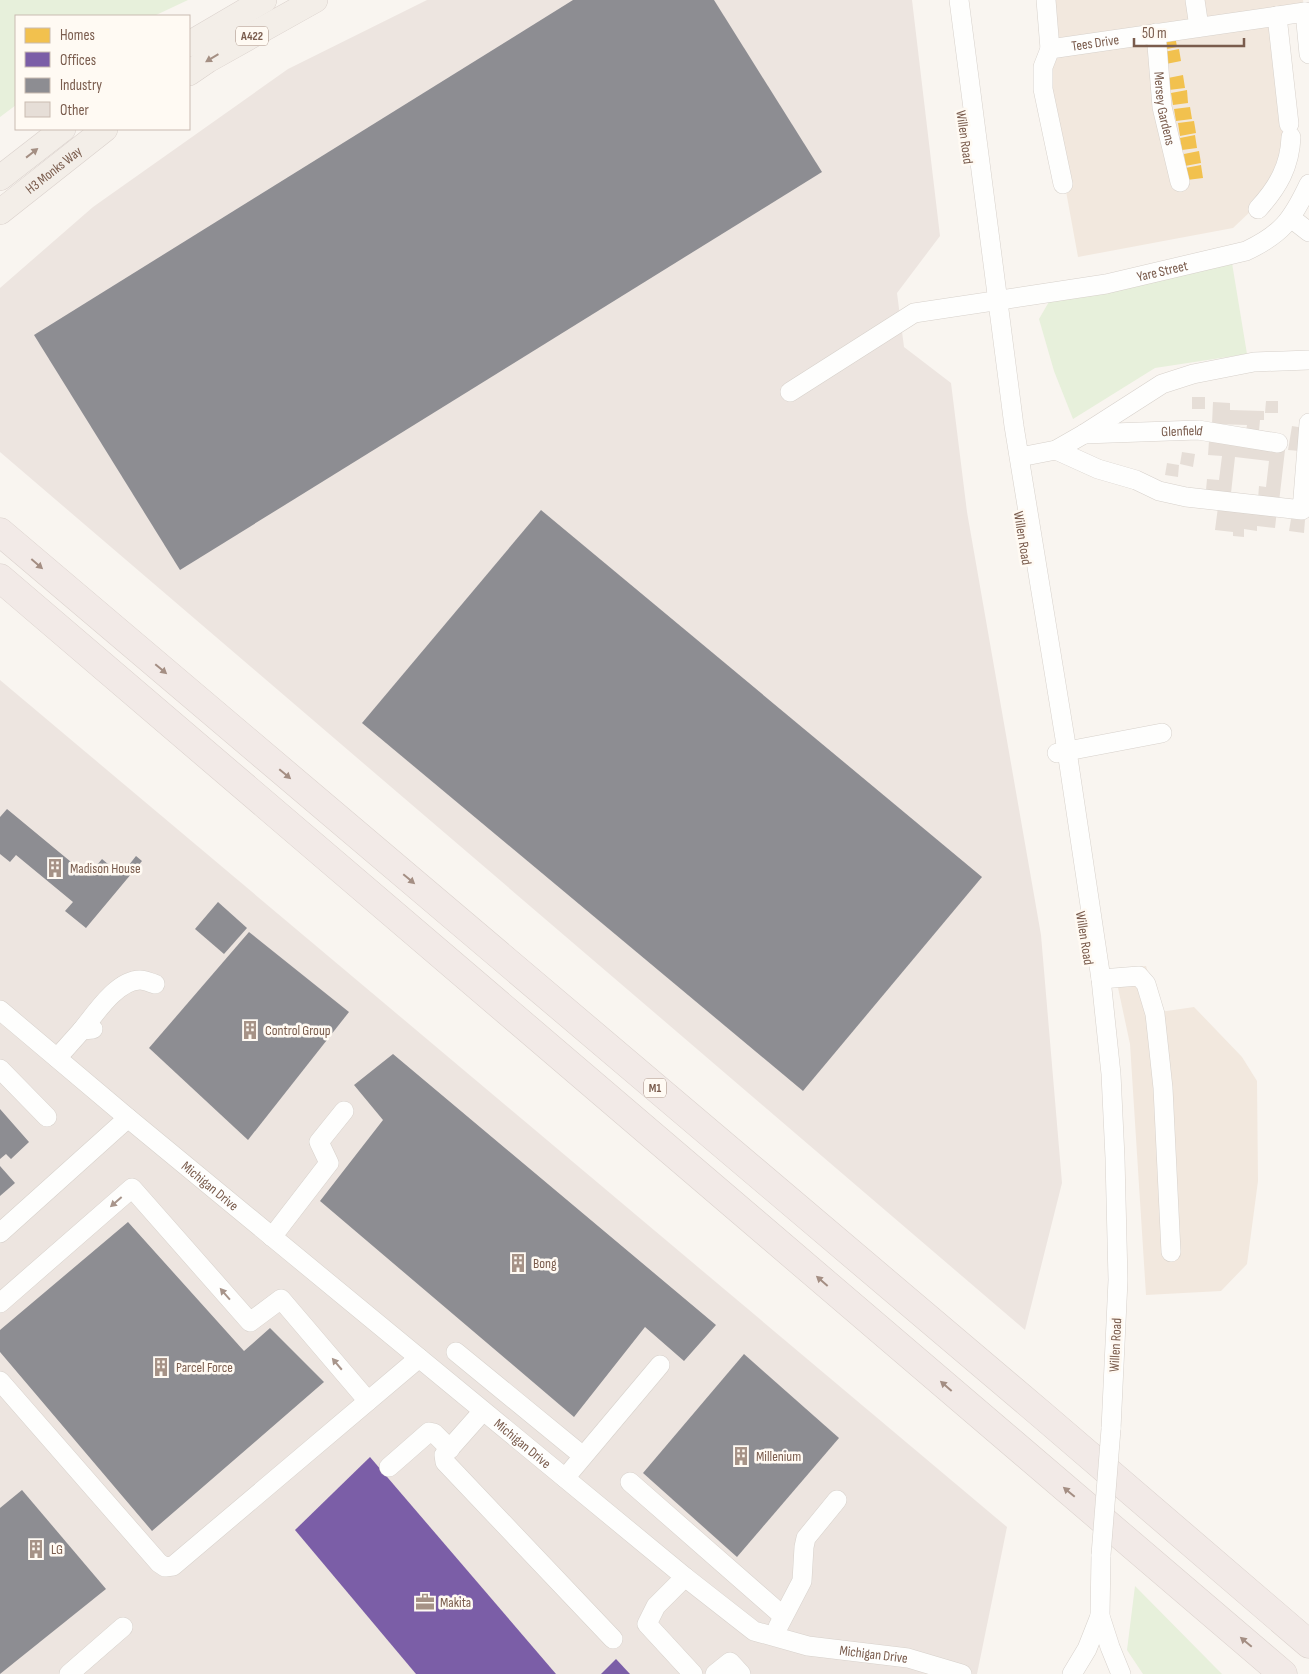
<svg xmlns="http://www.w3.org/2000/svg" width="1309" height="1674" font-family="'Sofia Sans Condensed',sans-serif">
	<style>
		.residential { fill: #f2e8de }
		.industrial { fill: #ede5e0 }
		.green { fill: #e7f0db }
		.homes { fill: #f2c14e }
		.offices { fill: #7b5ea7 }
		.industry { fill: #8d8d92 }
		.building { fill: #e6ded7 }
		.lines { fill: none; stroke-linecap: round; stroke-linejoin: round }
		.minor-casing { stroke: #d7d1cb; stroke-width: 20 }
		.major-casing { stroke: #dad1cc; stroke-width: 26 }
		.highway-casing { stroke: #dad1cc; stroke-width: 29 }
		.minor { stroke: #fefefd; stroke-width: 19 }
		.major { stroke: #f3eee8; stroke-width: 25 }
		.highway { stroke: #f2eae7; stroke-width: 28 }
		.minor-bridge-casing { stroke: #d7d1cb; stroke-width: 20; stroke-linecap: butt }
		.minor-bridge { stroke: #fefefd; stroke-width: 19 }
		.oneway { fill: #a48f83 }
		.oneway2 { fill: #a48e83 }
		.oneway3 { fill: #a8958b }
		.labels { text-anchor: middle; stroke-width: 5; stroke-linejoin: round; paint-order: stroke }
		.shield { fill: #fffaf3; stroke: #a28b7f; stroke-width: 1 }
		.shield-label { font-size: 12px; font-weight: bold; fill: #7a5c4d }
		.street-label { font-size: 14px; fill: #7a5c4d; stroke: #fffaf3 }
		.poi-label { font-size: 14px; fill: #7a5c4d; stroke: #fffaf3; text-anchor: start }
	</style>
	<rect width="100%" height="100%" fill="#f9f5f0"/>
	<!-- residential -->
	<g class="residential">
		<polygon points="1052,0 1303,0 1304,7 1270,12 1286,151 1252,210 1233,228 1078,257 1047,87"/>
		<polygon points="1146,966 1160,1012 1194,1007 1242,1057 1257,1081 1258,1181 1247,1264 1221,1291 1146,1295 1130,1044 1114,969"/>
	</g>
	<!-- industrial -->
	<g class="industrial">
		<polygon points="427,0 912,0 940,236 897,293 904,347 951,383 967,512 1041,935 1062,1183 1025,1330 0,452 0,288 93,207 288,69"/>
		<polygon points="0,680 1007,1527 977,1674 0,1674"/>
	</g>
	<!-- green -->
	<g class="green">
		<polygon points="0,0 188,0 154,16 16,16 16,105 0,117"/>
		<polygon points="1232,263 1247,354 1155,368 1073,419 1054,371 1039,319 1050,300"/>
		<polygon points="1135,1586 1214,1666 1222,1674 1143,1674 1127,1650"/>
	</g>
	<!-- homes -->
	<g class="homes">
		<polygon points="1175,35 1177,47 1162,50 1160,38"/>
		<polygon points="1179,49 1181,61 1166,64 1164,52"/>
		<polygon points="1183,75 1185,88 1169,90 1168,78"/>
		<polygon points="1187,90 1188,103 1173,105 1171,93"/>
		<polygon points="1190,107 1192,119 1176,121 1174,109"/>
		<polygon points="1194,121 1196,133 1180,136 1178,123"/>
		<polygon points="1195,135 1197,148 1182,150 1180,138"/>
		<polygon points="1199,151 1201,163 1185,166 1184,154"/>
		<polygon points="1201,165 1203,178 1187,180 1185,168"/>
	</g>
	<!-- offices -->
	<g class="offices">
		<polygon points="370,1457 556,1674 416,1674 295,1530"/>
		<polygon points="616,1659 630,1674 601,1674"/>
	</g>
	<!-- industry -->
	<g class="industry">
		<polygon points="573,0 714,0 822,172 180,570 34,335"/>
		<polygon points="541,510 982,877 803,1091 362,723"/>
		<polygon points="7,809 88,876 102,859 121,875 136,856 142,861 86,928 65,911 73,902 16,855 10,862 0,854 0,817"/>
		<polygon points="218,902 247,928 224,954 195,929"/>
		<polygon points="249,932 349,1012 248,1140 149,1048"/>
		<polygon points="393,1054 716,1325 684,1361 645,1327 574,1417 320,1201 383,1120 354,1085"/>
		<polygon points="0,1109 29,1142 11,1159 6,1154 0,1159"/>
		<polygon points="0,1166 15,1183 0,1196"/>
		<polygon points="128,1222 244,1351 270,1328 324,1382 152,1531 0,1352 0,1330"/>
		<polygon points="744,1354 839,1438 737,1557 643,1473"/>
		<polygon points="22,1490 106,1589 0,1674 0,1508"/>
	</g>
	<!-- building -->
	<g class="building">
		<rect x="1192" y="397" width="13" height="12"/>
		<polygon points="1266,401 1278,401 1278,413 1265,413"/>
		<polygon points="1213,402 1230,403 1230,410 1264,411 1264,420 1260,420 1259,431 1246,431 1247,425 1212,424"/>
		<polygon points="1292,426 1304,428 1300,451 1288,450"/>
		<polygon points="1209,441 1285,450 1279,502 1258,499 1259,486 1266,487 1269,461 1235,457 1231,493 1206,490 1207,479 1219,480 1222,456 1208,455"/>
		<polygon points="1182,452 1195,454 1193,467 1180,464"/>
		<polygon points="1167,463 1179,465 1178,477 1165,475"/>
		<polygon points="1218,507 1277,510 1275,528 1257,526 1257,531 1244,529 1244,537 1233,536 1233,532 1215,530"/>
		<polygon points="1291,519 1305,520 1304,533 1289,531"/>
	</g>
	<g class="lines">
		<!-- minor casing -->
		<g class="minor-casing">
			<g id="minor">
				<polyline points="959,0 1014,426 1067,751 1101,979 1111,1074 1115,1158 1118,1280 1111,1429"/>
				<polyline points="1046,0 1050,49"/>
				<polyline points="1195,0 1199,27"/>
				<polyline points="1305,12 1309,54"/>
				<polyline points="1277,16 1289,124"/>
				<path id="s1" d="M1156,33L1162,107L1180,182"/>
				<path id="s2" d="M1063,184L1043,89V67L1050,49L1305,12"/>
				<path d="M1258,209C1278,187 1290,166 1291,137"/>
				<polyline points="1291,218 1309,232"/>
				<path id="s3" d="M790,392L914,313L1106,284L1246,251C1282,234 1292,220 1309,184"/>
				<path id="s4" d="M1084,434L1198,430L1278,443"/>
				<polyline points="1056,450 1098,469 1136,480 1159,491 1186,497 1302,510 1309,423"/>
				<polyline points="1020,457 1056,450 1084,434 1162,384 1193,374 1254,362 1309,360"/>
				<polyline points="1057,753 1162,733"/>
				<polyline points="1101,979 1139,976 1146,984 1155,1014 1163,1088 1171,1252"/>
				<path id="s5" d="M0,1010L128,1118L685,1577L754,1631L808,1646L908,1658L962,1674"/>
				<path d="M82,1030C95,1014 117,980 140,980C145,980 151,983 155,984"/>
				<polyline points="57,1058 82,1030 93,1029"/>
				<polyline points="0,1069 47,1117"/>
				<polyline points="0,1233 128,1118"/>
				<polyline points="272,1237 329,1163 319,1142 344,1111"/>
				<polyline points="0,1303 132,1188 250,1322 281,1299 368,1401"/>
				<polyline points="456,1352 583,1456"/>
				<polyline points="0,1381 159,1563 165,1567 173,1566 419,1358"/>
				<polyline points="483,1411 444,1455 445,1462 613,1639"/>
				<polyline points="389,1467 429,1432 434,1433 450,1449"/>
				<polyline points="565,1478 660,1365"/>
				<polyline points="630,1482 783,1616"/>
				<polyline points="1101,1555 1100,1616 1110,1647 1121,1674"/>
				<polyline points="685,1577 656,1606 647,1624 693,1674"/>
				<polyline points="778,1627 802,1581 804,1547 806,1538 837,1500"/>
				<polyline points="69,1674 123,1627"/>
				<polyline points="715,1674 730,1662 741,1674"/>
				<polyline points="1072,1674 1087,1649 1100,1616"/>
			</g>
		</g>
		<!-- major casing -->
		<g class="major-casing">
			<g id="major">
				<polyline points="189,44 264,0"/>
				<polyline points="189,73 208,60 315,0"/>
				<polyline points="0,178 63,129"/>
				<path id="s6" d="M0,212L105,129"/>
			</g>
		</g>
		<!-- highway casing -->
		<g class="highway-casing">
			<g id="highway">
				<polyline points="0,532 1041,1414 1309,1644"/>
				<polyline points="0,578 1283,1674"/>
			</g>
		</g>
		<!-- minor -->
		<use href="#minor" class="minor"/>
		<!-- major -->
		<use href="#major" class="major"/>
		<!-- highway -->
		<use href="#highway" class="highway"/>
		<!-- minor-bridge casing -->
		<g class="minor-bridge-casing">
			<polyline id="minor-bridge" points="1101,1555 1111,1429"/>
		</g>
		<!-- minor-bridge -->
		<use href="#minor-bridge" class="minor-bridge"/>
	</g>
	<!-- one-way arrows -->
	<defs><path id="oneway-solid" d="M-6-.8H1V-3.2L6.5 0L1 3.2V.8H-6Z" transform="scale(1.25)"/></defs>
	<g class="oneway">
		<use href="#oneway-solid" transform="translate(212 58) rotate(149)"/>
		<use href="#oneway-solid" transform="translate(32 153) rotate(-38)"/>
	</g>
	<g class="oneway2">
		<use href="#oneway-solid" transform="translate(37 564) rotate(41)"/>
		<use href="#oneway-solid" transform="translate(161 669) rotate(40)"/>
		<use href="#oneway-solid" transform="translate(285 774) rotate(40)"/>
		<use href="#oneway-solid" transform="translate(409 879) rotate(40)"/>
		<use href="#oneway-solid" transform="translate(822 1281) rotate(-139)"/>
		<use href="#oneway-solid" transform="translate(946 1386) rotate(-139)"/>
		<use href="#oneway-solid" transform="translate(1069 1492) rotate(-140)"/>
		<use href="#oneway-solid" transform="translate(1246 1642) rotate(-140)"/>
	</g>
	<g class="oneway3">
		<use href="#oneway-solid" transform="translate(116 1202) rotate(139)"/>
		<use href="#oneway-solid" transform="translate(225 1294) rotate(-131)"/>
		<use href="#oneway-solid" transform="translate(337 1364) rotate(-130)"/>
	</g>
	<!-- icons -->
	<defs>
		<g id="building-bare" transform="scale(1.5)"><path d="M-4-6H4V6H1V3H-1V6H-4ZM-2.5-4.3h1.7v1.8h-1.7ZM.8-4.3h1.7v1.8H.8ZM-2.5-1h1.7V.8h-1.7ZM.8-1h1.7V.8H.8Z" fill="#a69286" stroke="#fffaf3" stroke-width="2.5" paint-order="stroke"/></g>
		<g id="office-bare" transform="scale(1.5)"><path d="M-6-3h4V-5.5h4V-3h4V5H-6ZM-1-4.5V-3h2v-1.5ZM-6 0V1H6V0Z" fill="#a69286" stroke="#fffaf3" stroke-width="2.5" paint-order="stroke"/></g>
	</defs>
	<g fill-rule="evenodd">
		<use href="#building-bare" x="55" y="868"/>
		<use href="#building-bare" x="250" y="1030"/>
		<use href="#building-bare" x="518" y="1263"/>
		<use href="#building-bare" x="161" y="1367"/>
		<use href="#building-bare" x="741" y="1456"/>
		<use href="#building-bare" x="36" y="1549"/>
		<use href="#office-bare" x="425" y="1602"/>
	</g>
	<g class="labels">
		<!-- shield labels -->
		<g class="shield">
			<rect x="236" y="26.5" width="32" height="19" rx="4"/>
			<rect x="644" y="1078.5" width="22" height="19" rx="4"/>
		</g>
		<g class="shield-label">
			<text x="252" y="40">A422</text>
			<text x="655" y="1092">M1</text>
		</g>
		<!-- street labels -->
		<g class="street-label">
			<text dy="5" stroke="none"><textPath href="#s2" startOffset="184">Tees Drive</textPath></text>
			<text dy="5" stroke="none"><textPath href="#s1" startOffset="76">Mersey Gardens</textPath></text>
			<text transform="translate(965 137) rotate(82)" y="5">Willen Road</text>
			<text dy="5" stroke="none"><textPath href="#s6" startOffset="68">H3 Monks Way</textPath></text>
			<text dy="5" stroke="none"><textPath href="#s3" startOffset="399">Yare Street</textPath></text>
			<text dy="5" stroke="none"><textPath href="#s4" startOffset="98">Glenfield</textPath></text>
			<text transform="translate(1023 538) rotate(81)" y="5">Willen Road</text>
			<text transform="translate(1085 938) rotate(81)" y="5">Willen Road</text>
			<text dy="5" stroke="none"><textPath href="#s5" startOffset="274">Michigan Drive</textPath></text>
			<text transform="translate(1115 1345) rotate(-87)" y="5">Willen Road</text>
			<text dy="5" stroke="none"><textPath href="#s5" startOffset="679">Michigan Drive</textPath></text>
			<text dy="5" stroke="none"><textPath href="#s5" startOffset="1099">Michigan Drive</textPath></text>
		</g>
		<!-- poi labels -->
		<g class="poi-label">
			<text x="70" y="873">Madison House</text>
			<text x="265" y="1035">Control Group</text>
			<text x="533" y="1268">Bong</text>
			<text x="176" y="1372">Parcel Force</text>
			<text x="756" y="1461">Millenium</text>
			<text x="51" y="1554">LG</text>
			<text x="440" y="1607">Makita</text>
		</g>
	</g>
	<!-- legend -->
	<rect x="15" y="15" width="175" height="115" fill="#fffaf3" stroke="#cabbb1"/>
	<rect x="25" y="28" width="25" height="15" fill="#f2c14e" stroke="#cabbb1"/>
	<text x="60" y="40" font-size="15" fill="#7a5c4d">Homes</text>
	<rect x="25" y="52" width="25" height="15" fill="#7b5ea7" stroke="#cabbb1"/>
	<text x="60" y="65" font-size="15" fill="#7a5c4d">Offices</text>
	<rect x="25" y="78" width="25" height="15" fill="#8d8d92" stroke="#cabbb1"/>
	<text x="60" y="90" font-size="15" fill="#7a5c4d">Industry</text>
	<rect x="25" y="102" width="25" height="15" fill="#e6ded7" stroke="#cabbb1"/>
	<text x="60" y="115" font-size="15" fill="#7a5c4d">Other</text>
	<!-- scale -->
	<path d="M1134 38v8h110v-8" fill="none" stroke="#7a5c4d" stroke-width="2.5"/>
	<text x="1142" y="38" font-size="15" fill="#7a5c4d" stroke="#fffaf3" stroke-width="4" paint-order="stroke">50 m</text>
</svg>
